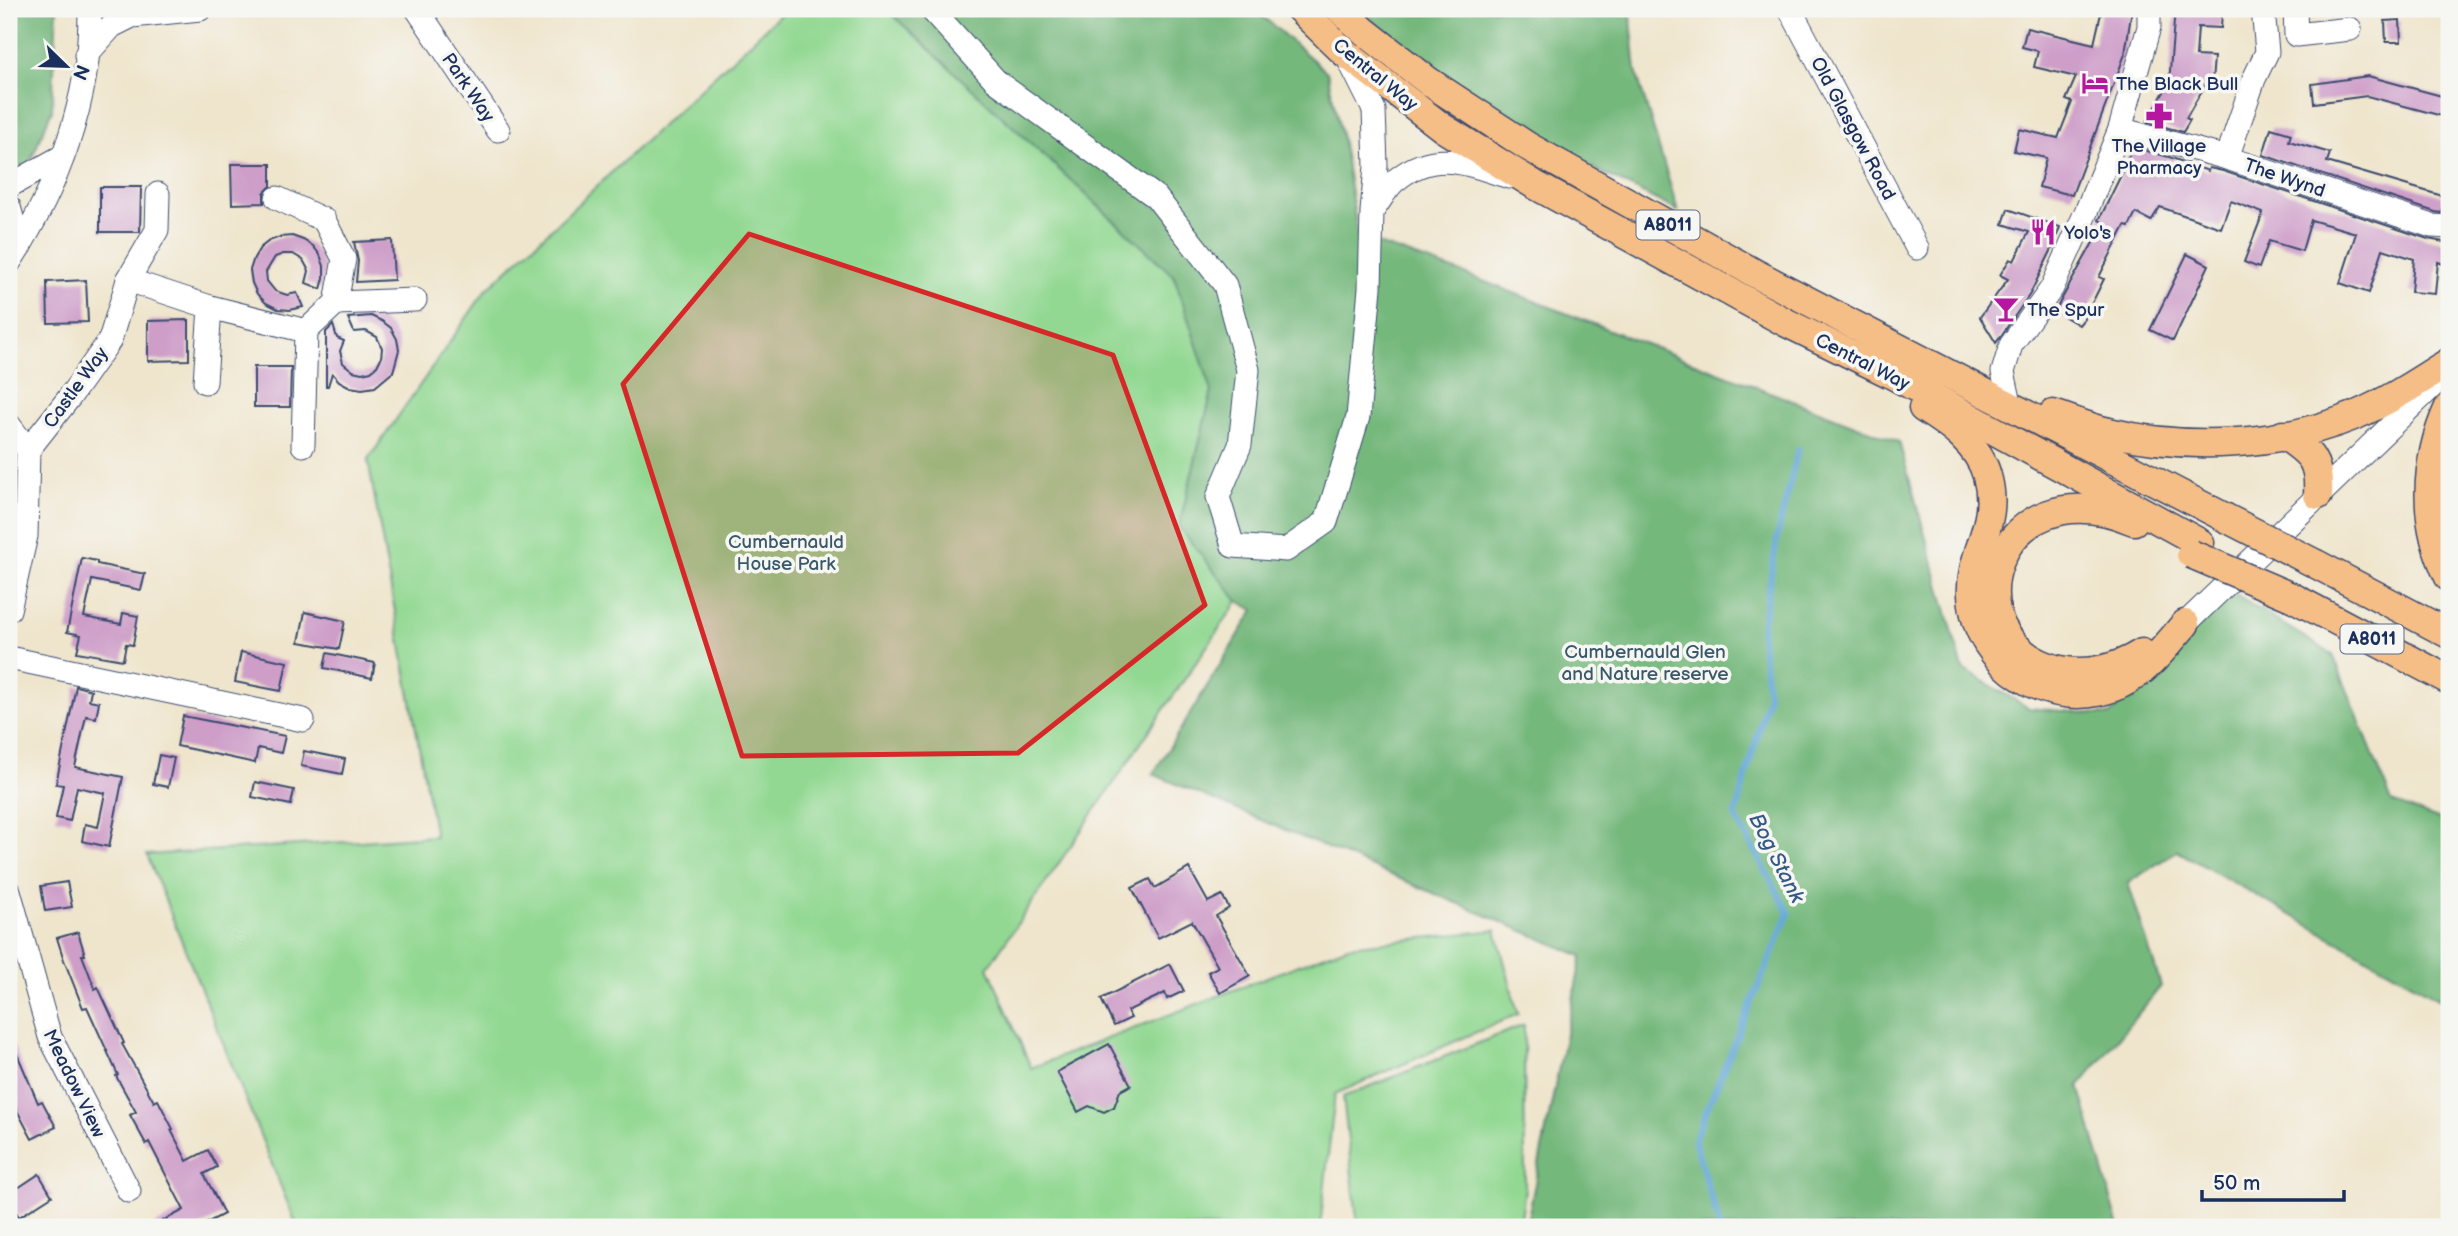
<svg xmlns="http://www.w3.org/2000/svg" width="2458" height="1236" font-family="'Balsamiq Sans',sans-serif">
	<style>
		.green { fill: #92d892; stroke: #568478; stroke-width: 2 }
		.forest { fill: #75b87c; stroke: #48746d; stroke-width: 2 }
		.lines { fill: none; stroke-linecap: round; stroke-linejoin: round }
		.stream { stroke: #63a7d8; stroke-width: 6 }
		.building { fill: #ce9ec9 }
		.minor-casing { stroke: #3b4a6e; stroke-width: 25 }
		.major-casing { stroke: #3b4a6e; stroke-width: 31 }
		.minor { stroke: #fff; stroke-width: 23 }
		.major { stroke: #f6be87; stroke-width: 28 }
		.major-bridge-casing { stroke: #3b4a6e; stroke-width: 31; stroke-linecap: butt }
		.major-bridge { stroke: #f6be87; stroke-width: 28 }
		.marked { fill: #d62828; fill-opacity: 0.2; stroke: #d62828; stroke-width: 5; stroke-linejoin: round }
		.labels { text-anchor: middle; stroke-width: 7; stroke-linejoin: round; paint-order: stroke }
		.shield { fill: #f6f6f2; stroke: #5d6b8a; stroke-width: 2 }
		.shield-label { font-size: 18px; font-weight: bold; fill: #1b2f5e }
		.street-label { font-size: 19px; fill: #1b2f5e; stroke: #f6f6f2 }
		.poi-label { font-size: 19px; fill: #1b2f5e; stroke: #f6f6f2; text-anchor: start }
		.park-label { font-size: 19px; fill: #39596b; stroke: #f6f6f2 }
		.water-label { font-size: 21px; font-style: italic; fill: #345989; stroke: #f6f6f2 }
	</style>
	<rect width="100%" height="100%" fill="#f6f6f2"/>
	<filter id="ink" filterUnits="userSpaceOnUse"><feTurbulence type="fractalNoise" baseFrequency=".0143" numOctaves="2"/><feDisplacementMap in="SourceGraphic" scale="14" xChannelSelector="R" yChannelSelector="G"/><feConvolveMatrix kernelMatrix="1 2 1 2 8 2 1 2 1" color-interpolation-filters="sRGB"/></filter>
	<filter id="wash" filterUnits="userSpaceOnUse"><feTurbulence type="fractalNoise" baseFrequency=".00686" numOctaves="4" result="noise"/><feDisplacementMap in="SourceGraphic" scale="28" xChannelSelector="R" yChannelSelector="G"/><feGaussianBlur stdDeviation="1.57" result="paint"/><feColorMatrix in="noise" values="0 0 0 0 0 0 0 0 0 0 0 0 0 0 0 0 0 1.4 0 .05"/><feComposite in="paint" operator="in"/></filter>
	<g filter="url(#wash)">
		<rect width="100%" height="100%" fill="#efe5cc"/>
		<!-- green -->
		<g class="green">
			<polygon points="786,9 886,9 1174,276 1212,391 1179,527 1238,601 988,967 1031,1068 1348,946 1496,930 1518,1014 1335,1094 1320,1227 288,1227 296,1224 147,855 435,836 368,460 486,290"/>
			<polygon points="1524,1025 1525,1188 1520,1227 1358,1227 1343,1097"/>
		</g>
		<!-- forest -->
		<g class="forest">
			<polygon points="9,9 57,9 52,110 28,167 9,163"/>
			<polygon points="886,9 1254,9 1327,72 1343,143 1358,237 1462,273 1899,442 1963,669 2029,708 2110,715 2232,593 2333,655 2392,802 2449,823 2449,1004 2177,851 2128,883 2161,986 2079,1086 2119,1227 1526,1227 1582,956 1153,774 1254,610 1238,601 1179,527 1212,391 1174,276"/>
			<polygon points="1362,9 1630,9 1636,71 1678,211 1508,125 1378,26"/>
		</g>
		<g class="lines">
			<!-- stream -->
			<polyline class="stream" points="1720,1227 1694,1140 1789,913 1735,816 1768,697 1761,634 1778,533 1798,449"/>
		</g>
		<g id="blocks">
			<!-- building -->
			<g class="building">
				<polygon points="2102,9 2132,9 2125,54 2072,195 2039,187 2046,158 2014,151 2019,129 2058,138 2072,102 2066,100 2076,77 2034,67 2038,51 2022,47 2027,28 2094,44"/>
				<polygon points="2175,9 2222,11 2221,28 2198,27 2196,56 2214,57 2212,82 2207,82 2186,118 2190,120 2183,132 2147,122 2169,83"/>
				<polygon points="2400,20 2401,42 2386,42 2385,21"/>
				<polygon points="2368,76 2449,98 2446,117 2367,96 2314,103 2312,84"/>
				<polygon points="2271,128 2291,134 2289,141 2330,153 2327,162 2446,197 2442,213 2435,212 2263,155"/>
				<polygon points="2132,147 2169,157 2208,171 2209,168 2223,171 2428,239 2449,243 2449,266 2438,262 2435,294 2411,292 2414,259 2383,249 2369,293 2340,283 2356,233 2311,220 2302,251 2269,241 2259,268 2244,262 2263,213 2231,201 2221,228 2160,207 2151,221 2136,213 2129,227 2125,226 2099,277 2104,279 2084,319 2079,325 2055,311 2104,223 2099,220 2124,169"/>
				<polygon points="231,164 271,164 271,186 264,193 264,203 232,204"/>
				<polygon points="100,187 141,187 140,232 100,232"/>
				<polygon points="2008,209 2060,227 2052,249 2030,294 1996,343 1980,317 2008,279 2000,275 2010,259 2014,261 2029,232 2003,224"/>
				<polygon points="292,236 303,240 313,246 320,255 324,266 324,278 321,289 306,283 309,271 303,260 293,254 283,254 275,257 266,272 267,281 275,291 287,295 297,293 303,307 290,310 278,309 266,303 257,294 252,283 250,270 254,258 260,248 269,241 280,237"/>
				<polygon points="392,240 394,280 356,282 358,261 354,242"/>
				<polygon points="2187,254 2209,265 2173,341 2150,330"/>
				<polygon points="86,280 88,322 48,323 47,282"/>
				<polygon points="371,316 382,321 391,328 397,339 399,350 393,372 375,387 362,389 350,387 339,381 332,373 328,386 326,386 326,332 333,325 337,338 344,341 340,351 343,363 353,371 362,373 371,371 377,366 381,358 382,348 377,337 366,331 354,332 348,318"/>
				<polygon points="189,320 189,360 148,361 148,321"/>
				<polygon points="254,367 291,367 290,407 254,407"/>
				<polygon points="82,558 97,561 97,564 145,574 141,590 92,580 84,617 121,624 123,613 138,616 133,645 126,644 123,660 77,652 81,635 67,632"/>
				<polygon points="305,612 345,621 339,649 299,642"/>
				<polygon points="241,652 287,662 281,691 235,682"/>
				<polygon points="327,653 375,663 372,678 324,668"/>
				<polygon points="76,686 91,690 89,700 99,702 96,718 86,716 75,767 123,777 109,847 82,841 85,824 98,827 105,793 77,787 70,821 56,818 63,785 56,784"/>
				<polygon points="183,716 285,736 281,753 258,748 255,763 177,746"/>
				<polygon points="304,751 345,759 342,774 301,766"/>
				<polygon points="159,755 174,758 168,787 153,784"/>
				<polygon points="255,782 294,790 291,805 252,797"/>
				<polygon points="1189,868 1208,902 1222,895 1229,908 1216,916 1250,976 1220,993 1208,972 1218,967 1192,921 1158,938 1132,888 1150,879 1155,888"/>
				<polygon points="67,882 72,907 45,911 41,886"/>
				<polygon points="78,932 85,955 82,955 95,989 98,987 124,1043 122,1044 154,1102 158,1100 173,1129 171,1130 187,1161 208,1150 217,1167 204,1174 224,1214 199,1227 151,1227 184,1210 149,1142 146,1144 130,1115 136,1112 116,1076 118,1075 87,1007 83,1008 64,960 57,938"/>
				<polygon points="1170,964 1184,991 1167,999 1165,993 1127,1011 1131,1018 1114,1026 1101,999"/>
				<polygon points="9,1035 38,1103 42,1101 56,1127 32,1139 9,1095"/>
				<polygon points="1109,1044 1131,1085 1120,1091 1114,1107 1104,1112 1089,1106 1078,1112 1057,1072"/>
				<polygon points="39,1174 52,1196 19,1217 9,1200 9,1194"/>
			</g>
		</g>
	</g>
	<g filter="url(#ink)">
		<use href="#blocks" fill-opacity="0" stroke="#3b4a6e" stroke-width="2"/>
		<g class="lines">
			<!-- minor casing -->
			<g class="minor-casing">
				<g id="minor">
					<polyline points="417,9 498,130"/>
					<polyline points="931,9 997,82 1156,197 1225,285 1248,370 1240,445 1218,497 1233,546 1286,550 1326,522 1358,417 1370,288 1372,212 1376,166 1374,110 1346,54"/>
					<polyline points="1790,9 1917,248"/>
					<polyline points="2295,9 2296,35 2350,29"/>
					<polyline points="86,55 112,26 132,16 200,9"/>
					<polyline points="2120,129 2227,158 2432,226 2449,227"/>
					<polyline points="2227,158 2254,79 2267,52 2263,9"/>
					<polyline points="9,186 63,156"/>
					<polyline points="9,207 20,246"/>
					<path d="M1373,210C1380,201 1387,187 1396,180C1435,148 1467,164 1509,177"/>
					<path d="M9,263C58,188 91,99 90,9"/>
					<polyline points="128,280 210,307 306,331 336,303 344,259 324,220 277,198"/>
					<polyline points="336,303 415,300"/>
					<polyline points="205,382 210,307"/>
					<polyline points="2011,408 2003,372 2011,345 2052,288 2086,212 2120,129 2149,27 2149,9"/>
					<polyline points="9,425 28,450 26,536 9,610"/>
					<polyline points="303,445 306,331"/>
					<polyline points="28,450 69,398 110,340 128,280 157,230 158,194"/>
					<polyline points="2185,624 2445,374"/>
					<polyline points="9,658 303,720"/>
					<polyline points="9,891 50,1037 129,1191"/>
				</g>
			</g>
			<!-- major casing -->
			<g class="major-casing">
				<g id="major">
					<polyline points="1300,9 1344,52 1443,128 1535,185 1785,322 1891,374 2200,543"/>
					<polyline points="1340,9 1364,31 1428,81 1527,146 1758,275 2224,517"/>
					<path d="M2449,407C2424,462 2422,523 2449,577"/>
					<path d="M1923,408C1949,424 1979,445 1987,476C2001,524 1969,552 1972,595C1976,666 2053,715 2119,685C2147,672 2165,647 2185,624"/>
					<path d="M2053,414C2072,420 2090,428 2109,432C2189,451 2280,446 2356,415C2389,401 2419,381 2449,362"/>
					<path d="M2283,435C2311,453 2320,461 2318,495"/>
					<path d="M2134,521C1993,461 1941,641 2060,670C2088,676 2118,668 2142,653"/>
					<polyline points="2316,564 2449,634"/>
					<polyline points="2294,598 2449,680"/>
				</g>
			</g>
			<!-- minor -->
			<use href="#minor" class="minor"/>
			<!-- major -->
			<use href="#major" class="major"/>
			<!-- major-bridge casing -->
			<g class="major-bridge-casing">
				<g id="major-bridge">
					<polyline points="2224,517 2316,564"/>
					<polyline points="2191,554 2294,598"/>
				</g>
			</g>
			<!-- major-bridge -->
			<use href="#major-bridge" class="major-bridge"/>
		</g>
	</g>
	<!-- marked area -->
	<path class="marked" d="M749,234L1113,355L1205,605L1018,753L742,756L623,384Z"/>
	<!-- icons -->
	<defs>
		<g id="hotel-bare" transform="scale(2.1)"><path d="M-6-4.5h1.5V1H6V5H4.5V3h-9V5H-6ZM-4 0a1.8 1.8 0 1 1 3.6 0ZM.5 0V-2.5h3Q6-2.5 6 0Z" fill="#b5179e" stroke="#f6f6f2" stroke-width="2.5" paint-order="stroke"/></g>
		<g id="pharmacy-bare" transform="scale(2.1)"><path d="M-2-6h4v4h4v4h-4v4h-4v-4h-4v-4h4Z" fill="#b5179e" stroke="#f6f6f2" stroke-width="2.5" paint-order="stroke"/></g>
		<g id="restaurant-bare" transform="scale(2.1)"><path d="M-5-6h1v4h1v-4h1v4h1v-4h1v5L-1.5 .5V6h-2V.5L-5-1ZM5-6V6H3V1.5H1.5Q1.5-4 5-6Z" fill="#b5179e" stroke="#f6f6f2" stroke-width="2.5" paint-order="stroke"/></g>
		<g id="bar-bare" transform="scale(2.1)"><path d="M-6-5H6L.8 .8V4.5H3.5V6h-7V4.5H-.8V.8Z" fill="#b5179e" stroke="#f6f6f2" stroke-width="2.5" paint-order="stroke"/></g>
	</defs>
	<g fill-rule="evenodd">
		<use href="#hotel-bare" x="2095" y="83"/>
		<use href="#pharmacy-bare" x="2159" y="116"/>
		<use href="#restaurant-bare" x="2043" y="232"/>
		<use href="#bar-bare" x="2006" y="309"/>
	</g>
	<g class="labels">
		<!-- shield labels -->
		<g class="shield">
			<rect x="1636.5" y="210.5" width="63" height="29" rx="5"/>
			<rect x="2340.5" y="624.5" width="63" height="29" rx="5"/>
		</g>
		<g class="shield-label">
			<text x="1668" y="231">A8011</text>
			<text x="2372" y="645">A8011</text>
		</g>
		<!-- street labels -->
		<g class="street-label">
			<text transform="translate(1376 74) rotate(39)" y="7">Central Way</text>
			<text transform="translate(469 87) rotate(56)" y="7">Park Way</text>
			<text transform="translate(1854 128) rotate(62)" y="7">Old Glasgow Road</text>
			<text transform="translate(2285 177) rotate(19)" y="7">The Wynd</text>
			<text transform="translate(1863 361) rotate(27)" y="7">Central Way</text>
			<text transform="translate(75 387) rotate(-54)" y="7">Castle Way</text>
			<text transform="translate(75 1083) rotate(64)" y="7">Meadow View</text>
		</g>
		<!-- poi labels -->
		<g class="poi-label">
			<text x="2116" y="90">The Black Bull</text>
			<text x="2159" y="152" text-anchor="middle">The Village<tspan x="2159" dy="22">Pharmacy</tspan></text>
			<text x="2064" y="239">Yolo's</text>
			<text x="2027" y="316">The Spur</text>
		</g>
		<!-- park labels -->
		<g class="park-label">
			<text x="786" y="548">Cumbernauld<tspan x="786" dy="22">House Park</tspan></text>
			<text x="1645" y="658">Cumbernauld Glen<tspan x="1645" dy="22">and Nature reserve</tspan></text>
		</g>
		<!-- water labels -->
		<g class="water-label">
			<text transform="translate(1777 858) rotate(63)" y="7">Bog Stank</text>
		</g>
	</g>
	<!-- margin -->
	<rect width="2458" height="1236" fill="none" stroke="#f6f6f2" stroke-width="35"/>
	<!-- north arrow -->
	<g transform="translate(66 66) rotate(113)" stroke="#f6f6f2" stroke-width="5" paint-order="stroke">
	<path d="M0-5L12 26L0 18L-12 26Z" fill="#1b2f5e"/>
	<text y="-10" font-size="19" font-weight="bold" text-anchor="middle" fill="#1b2f5e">N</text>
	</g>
	<!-- scale -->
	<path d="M2202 1190v10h142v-10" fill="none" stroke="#1b2f5e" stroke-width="3.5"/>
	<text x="2213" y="1190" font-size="21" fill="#1b2f5e" stroke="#f6f6f2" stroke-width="5" paint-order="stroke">50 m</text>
</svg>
